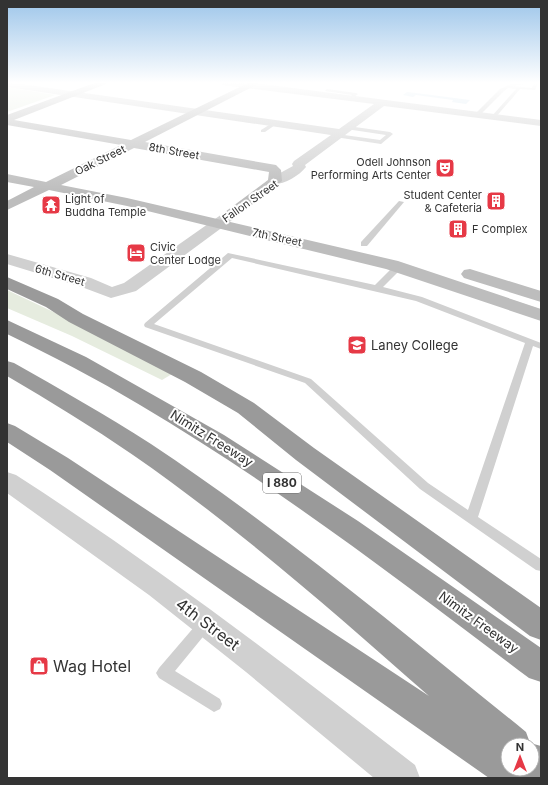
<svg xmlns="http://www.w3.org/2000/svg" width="548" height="785" font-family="Inter,sans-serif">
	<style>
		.green { fill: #e6ecdf }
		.water { fill: #cfe2ee }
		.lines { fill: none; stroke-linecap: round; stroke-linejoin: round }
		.lane { fill: #d0d0d0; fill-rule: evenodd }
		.street { fill: #d0d0d0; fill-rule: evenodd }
		.secondary { fill: #bdbdbd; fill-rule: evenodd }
		.highway { fill: #9a9a9a; fill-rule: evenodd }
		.labels { text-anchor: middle; stroke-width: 4; stroke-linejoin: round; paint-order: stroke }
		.far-street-label { font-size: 11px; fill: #333; stroke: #fff }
		.far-poi-label { font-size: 11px; fill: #333; stroke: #fff; text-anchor: start }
		.shield { fill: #fff; stroke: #707070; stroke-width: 1 }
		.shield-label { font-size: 12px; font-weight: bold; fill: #333 }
		.poi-label { font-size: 13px; fill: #333; stroke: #fff; text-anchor: start }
		.street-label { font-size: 13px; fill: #333; stroke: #fff }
		.near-street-label { font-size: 16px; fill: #333; stroke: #fff }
		.near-poi-label { font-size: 16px; fill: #333; stroke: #fff; text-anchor: start }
	</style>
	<rect width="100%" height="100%" fill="#fff"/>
	<!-- green -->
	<g class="green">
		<polygon points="7,87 55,95 7,112"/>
		<polygon points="7,290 117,342 172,374 162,380 72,336 7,308"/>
	</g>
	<!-- water -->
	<polygon class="water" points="407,92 408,92 470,100 466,104 452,102 453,100 416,95 413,97 403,95"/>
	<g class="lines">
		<!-- lane -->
		<g class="lane">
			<polygon points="513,83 524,84 512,86 532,88 534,84 537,85 535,90 520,89 495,118 491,117 516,89 508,88 504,91 479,116 475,116 475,114 500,89"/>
			<polygon points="327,89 356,93 358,94 350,100 348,99 352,95 325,91"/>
			<polygon points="274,122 278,123 265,132 261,132 261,130"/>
			<polygon points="348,126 390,132 393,134 381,144 335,137 334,136 337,134 380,140 386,135 346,129"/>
			<polygon points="399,201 404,202 367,246 361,246 361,242"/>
			<path d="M228,253L375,285L395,265H401V269L383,287L422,297L541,343V349L533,346L478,517L541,559V571L536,570L420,489L305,383L145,327L144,325L145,323ZM232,258L416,301L525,343L468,510L428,483L311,379L154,324Z"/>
			<polygon points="206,617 211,619 213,623 211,627 175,671 220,699 222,704 220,709 214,712 159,678 156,673 159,668 201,619"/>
		</g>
		<!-- street -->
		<g class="street">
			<path d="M7,82L339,129L374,104L223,85L219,82H247L541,120V126L384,106L305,165L306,167C299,176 282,186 271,184L269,181L271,178L293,166L292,164L294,161L331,135L7,87Z"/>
			<polygon points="230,211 235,212 237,215 235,218 136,291 111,298 79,286 7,264 7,254 91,278 112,287 124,283 225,212"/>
			<path d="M7,472L16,475C154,564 285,664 415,765L420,778H374L246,672L149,595L7,493Z"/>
		</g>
		<!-- secondary -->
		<g class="secondary">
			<polygon points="97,82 111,82 14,120 131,140 250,82 262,82 145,142 276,165 281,170 282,181 235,218 225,218 223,215 225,212 268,180 269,172 134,148 61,185 127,198 398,261 541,309 541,321 386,269 127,206 49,190 7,210 7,201 34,187 7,182 7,174 46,182 121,145 7,125 7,115"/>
			<polygon points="470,269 541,291 541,302 464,278 461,274 464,270"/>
		</g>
		<!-- highway -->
		<g class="highway">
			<polygon points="7,277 58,299 83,314 201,372 254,403 314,448 541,608 541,640 530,636 296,460 238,413 185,382 69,322 46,307 7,289"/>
			<path d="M7,320L86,357L224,435L358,521L541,648V682L529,678C403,583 277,486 140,405C97,379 52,356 7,334Z"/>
			<path d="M7,361L14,363C60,389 106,415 151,444C282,531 404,633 526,732L530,743L541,746V778H489L50,470L7,442V423L15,426L68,458L429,696C334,612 237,527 133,455C92,427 50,401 7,376ZM508,745H532V769H508Z"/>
		</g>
	</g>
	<!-- sky -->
	<linearGradient id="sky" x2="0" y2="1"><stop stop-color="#9ec6ea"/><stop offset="0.43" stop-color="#fff"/><stop offset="1" stop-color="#fff" stop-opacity="0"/></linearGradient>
	<rect width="548" height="192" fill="url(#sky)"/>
	<!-- icons -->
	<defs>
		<g id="theatre-square" transform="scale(1)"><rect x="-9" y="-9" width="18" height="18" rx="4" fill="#e63946" stroke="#fff"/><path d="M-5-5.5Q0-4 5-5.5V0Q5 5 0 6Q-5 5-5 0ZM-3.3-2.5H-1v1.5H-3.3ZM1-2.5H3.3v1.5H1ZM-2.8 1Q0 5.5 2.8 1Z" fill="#fff"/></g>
		<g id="building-square" transform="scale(1)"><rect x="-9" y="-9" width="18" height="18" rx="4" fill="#e63946" stroke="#fff"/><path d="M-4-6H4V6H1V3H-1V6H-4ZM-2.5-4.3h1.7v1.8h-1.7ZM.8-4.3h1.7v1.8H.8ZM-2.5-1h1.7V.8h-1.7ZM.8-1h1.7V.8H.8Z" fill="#fff"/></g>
		<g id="temple-square" transform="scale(1)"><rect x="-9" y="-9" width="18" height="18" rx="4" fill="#e63946" stroke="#fff"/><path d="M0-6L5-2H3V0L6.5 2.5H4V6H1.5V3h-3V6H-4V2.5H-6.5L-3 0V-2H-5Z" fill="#fff"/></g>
		<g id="hotel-square" transform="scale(1)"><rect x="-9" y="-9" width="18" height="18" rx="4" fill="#e63946" stroke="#fff"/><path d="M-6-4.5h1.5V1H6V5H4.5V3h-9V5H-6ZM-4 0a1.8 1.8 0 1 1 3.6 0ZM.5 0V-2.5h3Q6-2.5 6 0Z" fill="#fff"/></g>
		<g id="university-square" transform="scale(1)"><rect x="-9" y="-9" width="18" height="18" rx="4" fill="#e63946" stroke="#fff"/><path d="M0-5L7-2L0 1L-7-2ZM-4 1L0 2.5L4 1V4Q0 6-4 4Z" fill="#fff"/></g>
		<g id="shop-square" transform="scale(1)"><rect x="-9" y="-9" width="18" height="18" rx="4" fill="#e63946" stroke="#fff"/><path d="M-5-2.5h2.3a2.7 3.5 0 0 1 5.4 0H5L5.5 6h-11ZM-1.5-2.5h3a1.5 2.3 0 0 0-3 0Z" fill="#fff"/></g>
	</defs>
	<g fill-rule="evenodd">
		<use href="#theatre-square" x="445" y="168"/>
		<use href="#building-square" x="496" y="201"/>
		<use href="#temple-square" x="51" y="205"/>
		<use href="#building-square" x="458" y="229"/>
		<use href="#hotel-square" x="136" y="253"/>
		<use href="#university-square" x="357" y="345"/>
		<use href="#shop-square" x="39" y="666"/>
	</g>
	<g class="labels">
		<!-- far-street labels -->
		<g class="far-street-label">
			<text transform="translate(174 151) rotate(10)" y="4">8th Street</text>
			<text transform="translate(100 160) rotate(-26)" y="4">Oak Street</text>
			<text transform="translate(250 201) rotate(-35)" y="4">Fallon Street</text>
			<text transform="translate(277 237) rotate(12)" y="4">7th Street</text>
			<text transform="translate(60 275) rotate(16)" y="4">6th Street</text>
		</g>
		<!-- far-poi labels -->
		<g class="far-poi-label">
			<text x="431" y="166" text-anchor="end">Odell Johnson<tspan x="431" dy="13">Performing Arts Center</tspan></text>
			<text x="482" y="199" text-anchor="end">Student Center<tspan x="482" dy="13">&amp; Cafeteria</tspan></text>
			<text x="65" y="203">Light of<tspan x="65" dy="13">Buddha Temple</tspan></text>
			<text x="472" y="233">F Complex</text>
			<text x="150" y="251">Civic<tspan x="150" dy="13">Center Lodge</tspan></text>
		</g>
		<!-- shield labels -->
		<rect class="shield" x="263" y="473" width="38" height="20" rx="3"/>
		<g class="shield-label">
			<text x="282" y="487">I 880</text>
		</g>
		<!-- poi labels -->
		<g class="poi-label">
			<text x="371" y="350">Laney College</text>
		</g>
		<!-- street labels -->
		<g class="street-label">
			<text transform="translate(212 438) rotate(32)" y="5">Nimitz Freeway</text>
			<text transform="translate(479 622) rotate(36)" y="5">Nimitz Freeway</text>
		</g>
		<!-- near-street labels -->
		<g class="near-street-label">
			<text transform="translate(208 624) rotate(37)" y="6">4th Street</text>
		</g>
		<!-- near-poi labels -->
		<g class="near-poi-label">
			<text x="53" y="672">Wag Hotel</text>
		</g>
	</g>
	<!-- border -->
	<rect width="548" height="785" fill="none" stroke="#333333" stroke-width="16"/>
	<!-- north arrow -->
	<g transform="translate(520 757)"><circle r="19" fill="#ffffff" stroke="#adadad"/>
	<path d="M0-3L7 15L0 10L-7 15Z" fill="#e63946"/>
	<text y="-6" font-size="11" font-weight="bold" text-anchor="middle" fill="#333333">N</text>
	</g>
</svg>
